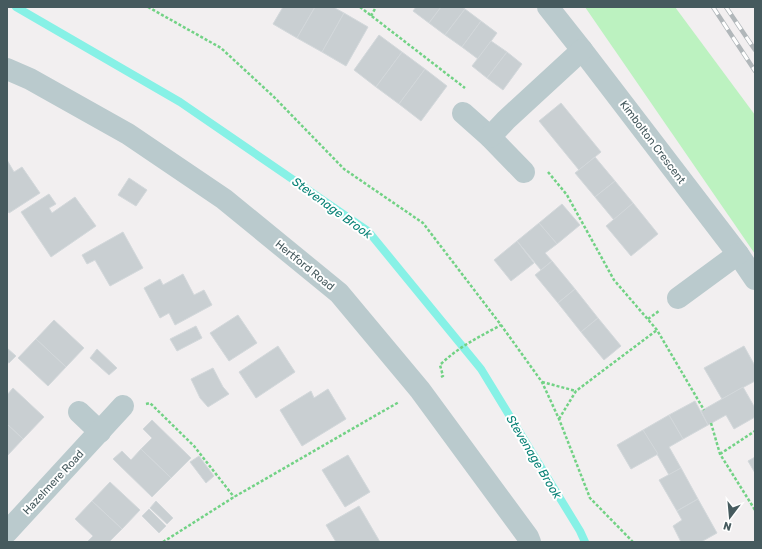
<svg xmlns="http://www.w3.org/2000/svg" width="762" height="549" font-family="Rubik,sans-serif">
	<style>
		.green { fill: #bcf2c0 }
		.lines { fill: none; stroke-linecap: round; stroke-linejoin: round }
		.stream { stroke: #87f1e6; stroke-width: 8 }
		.building { fill: #c9cfd2; stroke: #d3d8db }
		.path { stroke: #72d285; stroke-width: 2.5; stroke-dasharray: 3 2; stroke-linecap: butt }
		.minor { stroke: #bacacd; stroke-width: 22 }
		.rail-casing { stroke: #b1b7ba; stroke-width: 4.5 }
		.rail { stroke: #fff; stroke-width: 3; stroke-dasharray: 9; stroke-linecap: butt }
		.labels { text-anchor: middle; stroke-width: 4; stroke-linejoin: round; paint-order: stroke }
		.street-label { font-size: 11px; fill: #465a5e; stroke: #fff }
		.water-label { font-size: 12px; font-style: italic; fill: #088276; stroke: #fff }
	</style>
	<rect width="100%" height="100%" fill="#f2eff0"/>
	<!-- green -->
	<polygon class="green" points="585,7 675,7 755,115 755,254"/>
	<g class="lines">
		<!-- stream -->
		<polyline class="stream" points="16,7 180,102 368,231 481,369 580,531 585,542"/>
	</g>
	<!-- building -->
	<g class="building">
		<polygon points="283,7 315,7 297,38 273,24"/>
		<polygon points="315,7 333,7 344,13 322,52 297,38"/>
		<polygon points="416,7 441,7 429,23 413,11"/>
		<polygon points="441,7 462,7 465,9 445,35 429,23"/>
		<polygon points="465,9 481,21 462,47 445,35"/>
		<polygon points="344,13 368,27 346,66 322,52"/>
		<polygon points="481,21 497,33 478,59 462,47"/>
		<polygon points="379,35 402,52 376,87 354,70"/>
		<polygon points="491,41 507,52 487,78 472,66"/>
		<polygon points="402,52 425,69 399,104 376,87"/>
		<polygon points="507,52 522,64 503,90 487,78"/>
		<polygon points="425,69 447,86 421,121 399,104"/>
		<polygon points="561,103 601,152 579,170 539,121"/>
		<polygon points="595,157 615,181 595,197 575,173"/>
		<polygon points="7,160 14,172 22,167 40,193 9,213 7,210"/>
		<polygon points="129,178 147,190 136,206 118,195"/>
		<polygon points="615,181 633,203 614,220 595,197"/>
		<polygon points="49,194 56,204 49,208 52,213 75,197 96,226 51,257 21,212"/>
		<polygon points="633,203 658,234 631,256 606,226"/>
		<polygon points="562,204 580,225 557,244 539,223"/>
		<polygon points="539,223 557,244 545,253 552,261 541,270 517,241"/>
		<polygon points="123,232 143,268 110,286 95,260 87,264 82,255"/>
		<polygon points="517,241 534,263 511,281 494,260"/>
		<polygon points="552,261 575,289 558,303 535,275"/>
		<polygon points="183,274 194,295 204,290 212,305 175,325 169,313 160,318 144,288 160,279 163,285"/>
		<polygon points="575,289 598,318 581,332 558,303"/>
		<polygon points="238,315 257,343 229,361 210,333"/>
		<polygon points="598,318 621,346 604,360 581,332"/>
		<polygon points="54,320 84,348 66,367 36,339"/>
		<polygon points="196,326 202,338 177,351 170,339"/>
		<polygon points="36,339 66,367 48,386 18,358"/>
		<polygon points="278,346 295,372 256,398 239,372"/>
		<polygon points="744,346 755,366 755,381 722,399 704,368"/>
		<polygon points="7,348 16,356 9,363 7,362"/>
		<polygon points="97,349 117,368 109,375 90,358"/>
		<polygon points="213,368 223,387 229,394 208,407 200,398 191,379"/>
		<polygon points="743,387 755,408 755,417 734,429 726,415 708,425 701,411"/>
		<polygon points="13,388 44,417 23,439 7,424 7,395"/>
		<polygon points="328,389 346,419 302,446 280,410 311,391 314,398"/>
		<polygon points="695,401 708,425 683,439 669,415"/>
		<polygon points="669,415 683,439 669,447 681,468 669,475 643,430"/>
		<polygon points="152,420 191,458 171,478 141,449 152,438 143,429"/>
		<polygon points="7,424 23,439 7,456"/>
		<polygon points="643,430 658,454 631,469 617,445"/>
		<polygon points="141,449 171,478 152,497 113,459 122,451 131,460"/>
		<polygon points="348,455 370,492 345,507 322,470"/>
		<polygon points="199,456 214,476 206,483 190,462"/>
		<polygon points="755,457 755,473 748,461"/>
		<polygon points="681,468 698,499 677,511 659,480"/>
		<polygon points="110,482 140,510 122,529 92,501"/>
		<polygon points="698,499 717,533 701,542 681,542 673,526 682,520 677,511"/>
		<polygon points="92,501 122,529 109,542 87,542 93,536 75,519"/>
		<polygon points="156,501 173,518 167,524 150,508"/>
		<polygon points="359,506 380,542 336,542 326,525"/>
		<polygon points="149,509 166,526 159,533 142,516"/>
	</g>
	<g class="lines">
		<!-- path -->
		<g class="path">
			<polyline points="148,7 221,48 274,97 344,169 423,223 501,325 542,382 559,419 590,498 633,542"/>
			<polyline points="360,7 465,88"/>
			<polyline points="371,16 376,7"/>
			<polyline points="548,172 567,195 614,280 657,330 704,410"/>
			<polyline points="648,319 659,311"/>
			<path d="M441,377L443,376L440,365C458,347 479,337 501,325"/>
			<polyline points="542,382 576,391"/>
			<polyline points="146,404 150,403 194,446 234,497"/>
			<polyline points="559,419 576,391 657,330"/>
			<polyline points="711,423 720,454 755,510"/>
			<polyline points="720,454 755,431"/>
			<polyline points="163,542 234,497 399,402"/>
		</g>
		<!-- minor -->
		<g class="minor">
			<polyline points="548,7 582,50 738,254 755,279"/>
			<polyline points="7,69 30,79 128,134 224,199 339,293 420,390 528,537 530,542"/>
			<polyline points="463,113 490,137 524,172"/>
			<polyline points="490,137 506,120 582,50"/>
			<polyline points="678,298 738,254"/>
			<polyline points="79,412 100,432"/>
			<polyline points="7,532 123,406"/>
		</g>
		<!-- rail casing -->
		<g class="rail-casing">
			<g id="rail">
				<polyline points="713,7 755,71"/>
				<polyline points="726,7 755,50"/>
			</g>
		</g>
		<!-- rail -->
		<use href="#rail" class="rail"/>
	</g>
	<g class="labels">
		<!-- street labels -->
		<g class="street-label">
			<text transform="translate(653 142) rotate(53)" y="4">Kimbolton Crescent</text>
			<text transform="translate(305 265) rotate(39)" y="4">Hertford Road</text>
			<text transform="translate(53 482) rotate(-47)" y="4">Hazelmere Road</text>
		</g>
		<!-- water labels -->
		<g class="water-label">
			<text transform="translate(332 208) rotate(36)" y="4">Stevenage Brook</text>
			<text transform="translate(534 457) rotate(59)" y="4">Stevenage Brook</text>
		</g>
	</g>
	<!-- border -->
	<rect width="762" height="549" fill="none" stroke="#465a5e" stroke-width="16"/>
	<!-- north arrow -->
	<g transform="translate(730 517) rotate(196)" stroke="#ffffff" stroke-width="3" paint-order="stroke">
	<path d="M0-3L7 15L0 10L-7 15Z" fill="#465a5e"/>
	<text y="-6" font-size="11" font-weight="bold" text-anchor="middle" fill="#465a5e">N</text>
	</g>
</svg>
